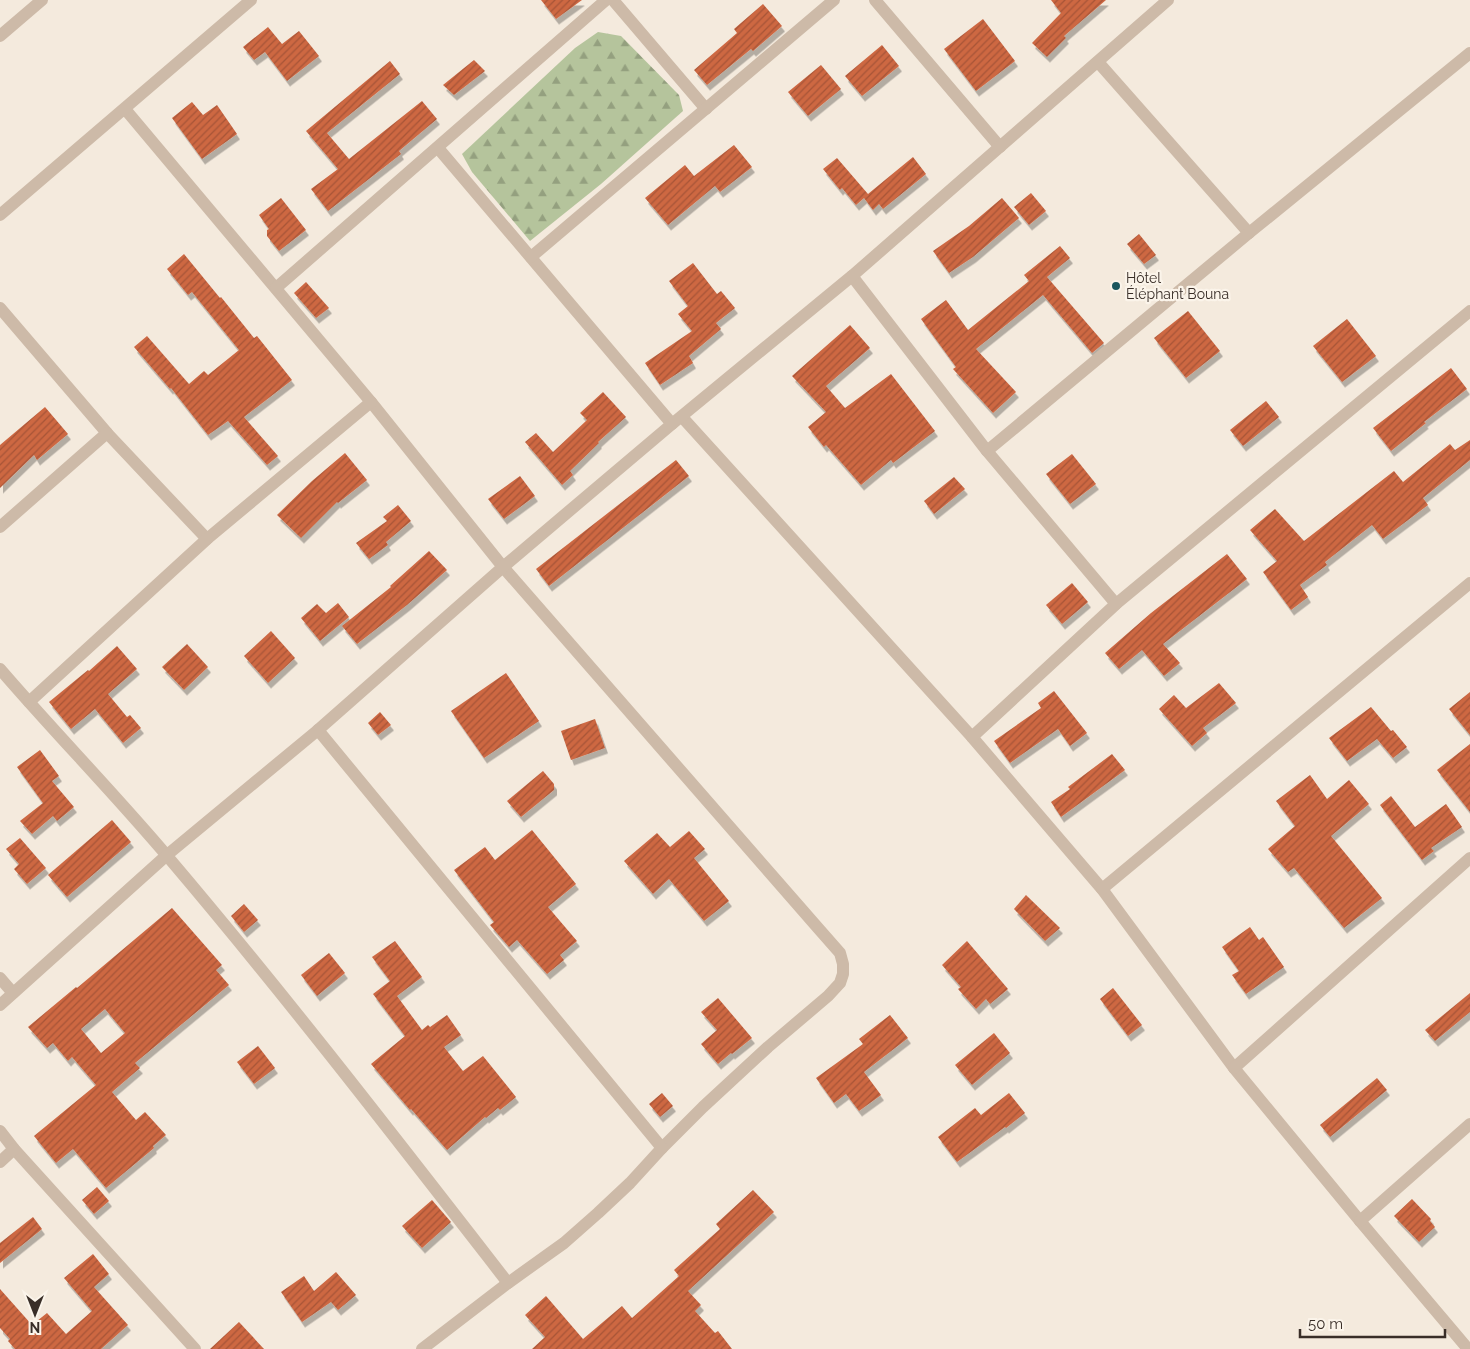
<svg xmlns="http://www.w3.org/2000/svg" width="1470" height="1349" font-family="Raleway,sans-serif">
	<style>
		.forest { fill: url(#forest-firs) }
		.building { fill: url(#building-hatch); fill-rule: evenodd; filter: url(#shadow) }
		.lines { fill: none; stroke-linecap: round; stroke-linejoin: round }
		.minor { stroke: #cdbaa8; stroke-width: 12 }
		.poi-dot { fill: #1b575e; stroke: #fbf4ea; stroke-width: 2 }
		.labels { text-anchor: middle; stroke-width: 4.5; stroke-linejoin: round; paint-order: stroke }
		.poi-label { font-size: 14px; fill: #392e28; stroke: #fbf4ea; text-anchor: start }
	</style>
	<defs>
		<pattern id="forest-firs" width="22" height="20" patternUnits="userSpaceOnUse" patternTransform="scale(1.25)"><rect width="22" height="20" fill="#b5c49c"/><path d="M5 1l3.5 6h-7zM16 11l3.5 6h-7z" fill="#94a07f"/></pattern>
		<pattern id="building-hatch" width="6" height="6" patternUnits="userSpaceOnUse" patternTransform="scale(1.25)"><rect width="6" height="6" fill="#cd6742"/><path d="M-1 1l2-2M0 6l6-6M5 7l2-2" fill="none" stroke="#a75537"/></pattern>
		<filter id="shadow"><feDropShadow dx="3" dy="5.5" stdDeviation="0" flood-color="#0004"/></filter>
	</defs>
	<rect width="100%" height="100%" fill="#f4eadd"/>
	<!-- forest -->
	<polygon class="forest" points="598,32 621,36 679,95 683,111 601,184 530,241 472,172 462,154 575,48"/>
	<!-- building -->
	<g class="building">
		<polygon points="541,0 582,0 556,19"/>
		<polygon points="1051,0 1106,0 1064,36 1066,38 1047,57 1032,43 1061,13"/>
		<polygon points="763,4 782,26 753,51 751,49 707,85 694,70 737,33 734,29"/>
		<polygon points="983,19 1015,61 976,91 944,49"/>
		<polygon points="268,27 282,44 299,31 319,56 287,81 265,52 254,60 243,47"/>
		<polygon points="882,45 899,66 862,96 845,76"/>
		<polygon points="474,60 485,71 454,95 443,85"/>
		<polygon points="390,61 400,74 327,133 349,159 422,101 437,119 399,151 401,154 328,211 311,189 338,169 306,131"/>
		<polygon points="821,65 841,89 808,116 788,92"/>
		<polygon points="192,102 203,115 217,105 237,134 202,159 172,118"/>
		<polygon points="734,145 752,167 720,192 715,186 668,225 645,198 685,165 694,176"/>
		<polygon points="913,157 926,174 883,209 879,204 873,210 864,198 856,205 842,188 840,190 823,169 837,158 868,194"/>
		<polygon points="1031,193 1046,211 1029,225 1014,207"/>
		<polygon points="281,198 306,230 279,251 267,236 267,230 269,229 259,215"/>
		<polygon points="1002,198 1019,218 973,257 949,273 933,251 969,226"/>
		<polygon points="1139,234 1156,255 1144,264 1127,244"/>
		<polygon points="1060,246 1070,258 1047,277 1104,343 1092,353 1043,295 976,349 1016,392 993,413 953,369 956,367 921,319 946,300 968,330 1029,281 1024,275"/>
		<polygon points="184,254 220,298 221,297 254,338 257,336 292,380 244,417 278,456 267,465 228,421 208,435 171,388 170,389 134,347 147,336 189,384 204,371 208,375 239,350 192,292 188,295 167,269"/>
		<polygon points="693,263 717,294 721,291 735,308 716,323 721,329 689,356 693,363 660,385 645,363 692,331 678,314 688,306 669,281"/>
		<polygon points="306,282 329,308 316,318 294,293"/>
		<polygon points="1188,311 1220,351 1186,378 1154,338"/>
		<polygon points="1347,319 1376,356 1342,382 1313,346"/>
		<polygon points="850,325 870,348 826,386 845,408 891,374 935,431 893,463 891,460 861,485 826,445 824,447 808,427 826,412 792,376"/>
		<polygon points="1451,368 1467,389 1424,422 1426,423 1391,451 1373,428"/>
		<polygon points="603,392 626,417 598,442 599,443 570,471 573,475 562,485 525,442 536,433 553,452 587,420 580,413"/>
		<polygon points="1266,401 1279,417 1243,446 1230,430"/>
		<polygon points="45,407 68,434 37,460 34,455 0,488 0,445"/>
		<polygon points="1470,440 1470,460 1423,498 1428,505 1383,539 1372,525 1325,562 1327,565 1300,585 1308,597 1291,610 1263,572 1277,561 1250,530 1275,509 1304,541 1394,471 1403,482 1450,444 1455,450"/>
		<polygon points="345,453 367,480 338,503 337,502 301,538 277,515 312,481"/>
		<polygon points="1072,454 1096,484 1070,504 1046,474"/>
		<polygon points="676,460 689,476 549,586 536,569"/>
		<polygon points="520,476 535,496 504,519 488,499"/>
		<polygon points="954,477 965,489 934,514 924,501"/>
		<polygon points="398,505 411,521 386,542 388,545 369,559 356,543 387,521 383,517"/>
		<polygon points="429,551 447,570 407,605 357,644 342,626 391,587 390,586"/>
		<polygon points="1227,554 1247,579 1163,644 1180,663 1164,676 1142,650 1119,669 1105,653 1151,613"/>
		<polygon points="1072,583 1088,602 1062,624 1046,605"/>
		<polygon points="338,603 349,617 320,641 301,618 317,604 326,613"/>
		<polygon points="271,631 295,658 268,683 244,656"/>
		<polygon points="187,644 208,667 184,690 162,667"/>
		<polygon points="117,646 137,669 108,694 127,717 130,715 141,728 123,743 95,709 71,729 49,702 88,670 89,671"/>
		<polygon points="506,673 539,721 484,758 451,711"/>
		<polygon points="1219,683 1236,703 1203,728 1207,733 1192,746 1159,709 1174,695 1186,708"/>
		<polygon points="1054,691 1087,733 1070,746 1058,729 1010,763 994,741 1041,708 1038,703"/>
		<polygon points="1470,692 1470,735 1449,709"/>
		<polygon points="1371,707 1391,731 1393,730 1407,747 1393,758 1377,739 1347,761 1329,738"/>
		<polygon points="380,712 391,725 378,735 368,723"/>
		<polygon points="595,719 605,748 571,760 561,731"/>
		<polygon points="1470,744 1470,812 1437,770"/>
		<polygon points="40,750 59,776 52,781 74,807 57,821 53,816 32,834 20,821 43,803 17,767"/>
		<polygon points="1112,754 1125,770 1061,817 1051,802 1070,789 1068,787"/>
		<polygon points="543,771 554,784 554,790 521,817 507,801"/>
		<polygon points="1310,775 1327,799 1349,780 1369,804 1331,836 1382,898 1344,928 1294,868 1288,872 1268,849 1295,826 1276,801"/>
		<polygon points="1391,796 1415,827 1446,804 1462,827 1431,848 1434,851 1422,860 1380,805"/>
		<polygon points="112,820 131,842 67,897 48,875"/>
		<polygon points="532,830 576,884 548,907 577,941 560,955 564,960 547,974 517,940 509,947 490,925 494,922 454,870 485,847 495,860"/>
		<polygon points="689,831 705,849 694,858 729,901 704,921 669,879 653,894 624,861 657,833 670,847"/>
		<polygon points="20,838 46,868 27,884 14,869 19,864 6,849"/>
		<polygon points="1026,895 1060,928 1045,941 1014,909"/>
		<polygon points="244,904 258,920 244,932 231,916"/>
		<path d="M172,908L222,965L216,970L229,985L135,1063L140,1068L112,1092L136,1120L145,1112L166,1135L153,1146L154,1148L106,1188L73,1149L56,1163L34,1136L96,1085L72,1057L68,1061L53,1043L47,1048L28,1027L76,987L77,988ZM105,1009L125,1033L101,1053L81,1029Z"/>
		<polygon points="1250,927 1259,940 1263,937 1284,967 1246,994 1232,975 1239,971 1222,947"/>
		<polygon points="395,941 422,977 397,996 422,1030 428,1025 430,1027 447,1015 461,1035 444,1047 463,1071 483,1056 516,1097 500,1110 498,1108 486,1118 485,1117 447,1150 411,1109 410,1110 371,1064 405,1036 373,994 390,981 372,957"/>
		<polygon points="967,941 1008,989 990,1004 986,999 976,1009 958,989 961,987 942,965"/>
		<polygon points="329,953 345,973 317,996 301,975"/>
		<polygon points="1113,988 1142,1025 1128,1036 1100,999"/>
		<polygon points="1470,993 1470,1012 1435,1041 1425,1030"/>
		<polygon points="718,998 752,1038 732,1054 731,1053 718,1064 701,1044 717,1030 701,1012"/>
		<polygon points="890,1015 908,1038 864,1072 881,1095 859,1111 846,1094 834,1103 816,1078 863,1044 859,1039"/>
		<polygon points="994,1033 1010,1053 972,1085 955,1065"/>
		<polygon points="258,1046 275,1068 254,1084 237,1062"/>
		<polygon points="1377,1078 1387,1090 1330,1137 1320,1125"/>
		<polygon points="662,1093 673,1106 660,1117 649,1104"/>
		<polygon points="1009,1093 1025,1113 1006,1128 1005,1127 957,1162 938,1137 975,1108 981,1115"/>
		<polygon points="97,1187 109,1201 94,1214 82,1200"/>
		<polygon points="753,1190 774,1212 688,1291 701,1305 695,1311 715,1333 718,1331 732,1349 532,1349 545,1337 525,1315 546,1296 583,1339 622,1306 632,1318 679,1276 674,1270 720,1229 716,1224"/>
		<polygon points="1412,1199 1431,1219 1430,1221 1435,1227 1419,1242 1394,1216"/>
		<polygon points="432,1200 451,1222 422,1248 402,1226"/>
		<polygon points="33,1217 42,1229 0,1263 0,1243"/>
		<polygon points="93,1254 109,1274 94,1287 128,1325 101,1349 15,1349 8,1341 10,1339 0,1328 0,1289 32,1325 47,1313 66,1334 92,1311 64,1278"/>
		<polygon points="336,1272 356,1295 338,1310 331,1302 302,1322 281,1292 304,1276 314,1291"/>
		<polygon points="239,1322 264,1349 210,1349"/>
	</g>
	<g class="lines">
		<!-- minor -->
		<g class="minor">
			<polyline points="613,0 706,109"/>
			<polyline points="875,0 1000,147"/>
			<polyline points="0,36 42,0"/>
			<polyline points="1098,62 1249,233"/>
			<polyline points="125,109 371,402 503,567 818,928 840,953 843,964 843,974 840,983 828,996 768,1047 703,1107 662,1148 630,1183 598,1213 564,1243 508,1283 422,1349"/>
			<polyline points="438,148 672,424"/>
			<polyline points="0,215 251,0"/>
			<polyline points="531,257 834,0"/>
			<polyline points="852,276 987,451 1116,604"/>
			<polyline points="276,288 606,0"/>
			<polyline points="0,308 107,433 207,539"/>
			<polyline points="682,417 972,737 1102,889 1234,1068 1360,1221 1468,1349"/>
			<polyline points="987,451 1249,233 1470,53"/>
			<polyline points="0,527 107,433"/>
			<path d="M0,669C55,733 114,793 168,857C286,996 397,1140 508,1283"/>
			<polyline points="29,702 207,539 371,402"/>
			<polyline points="318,730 662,1148"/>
			<polyline points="972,737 1116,604 1470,311"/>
			<polyline points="1102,889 1470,583"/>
			<polyline points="0,978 13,993"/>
			<polyline points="0,1005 167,855 318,730 503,567 672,424 852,276 1168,0"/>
			<polyline points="1234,1068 1470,858"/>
			<polyline points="0,1131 14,1149 195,1349"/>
			<polyline points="0,1162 14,1149"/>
			<polyline points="1360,1221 1470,1124"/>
		</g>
	</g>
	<!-- markers -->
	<circle class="poi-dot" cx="1116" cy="286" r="5"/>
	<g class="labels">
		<!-- poi labels -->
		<g class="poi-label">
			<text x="1126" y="283">Hôtel<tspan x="1126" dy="16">Éléphant Bouna</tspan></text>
		</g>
	</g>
	<!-- north arrow -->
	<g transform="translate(35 1314) rotate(180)" stroke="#fbf4ea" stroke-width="4" paint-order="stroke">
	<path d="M0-4L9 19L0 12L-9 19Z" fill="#392e28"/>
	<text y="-8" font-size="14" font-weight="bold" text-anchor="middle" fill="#392e28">N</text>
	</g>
	<!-- scale -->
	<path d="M1300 1329v8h145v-8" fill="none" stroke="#392e28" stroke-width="2.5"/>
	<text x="1308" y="1329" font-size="15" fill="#392e28" stroke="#fbf4ea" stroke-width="4" paint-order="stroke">50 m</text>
</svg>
